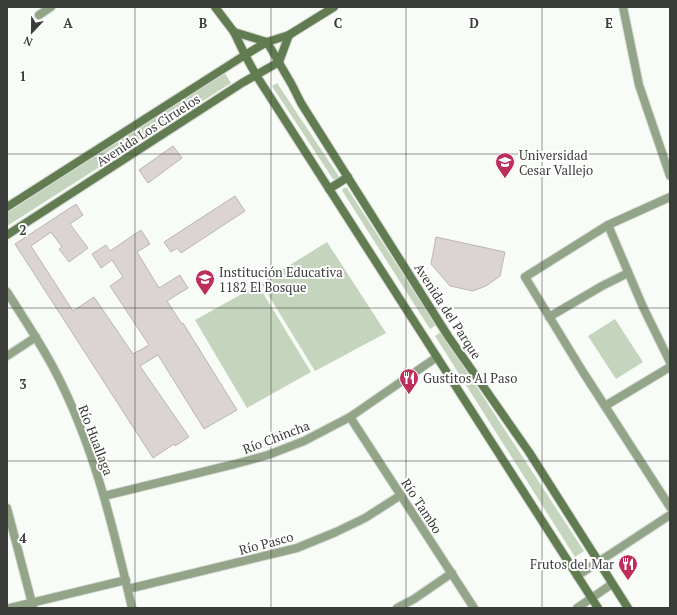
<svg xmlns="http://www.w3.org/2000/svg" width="677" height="615" font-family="'PT Serif',serif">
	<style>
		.green { fill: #c5d4bd }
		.building { fill: #dbd3d4; stroke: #bdb5b6 }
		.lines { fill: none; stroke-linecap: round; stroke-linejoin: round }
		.street-casing { stroke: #d6d9d4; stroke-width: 10 }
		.secondary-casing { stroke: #d6d9d4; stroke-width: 10 }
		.street { stroke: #93a588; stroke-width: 8 }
		.secondary { stroke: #627c51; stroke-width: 8 }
		.grid { fill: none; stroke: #3a3c3a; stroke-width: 1; stroke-opacity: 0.55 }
		.labels { text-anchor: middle; stroke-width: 4; stroke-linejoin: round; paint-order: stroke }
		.street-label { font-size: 13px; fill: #3a3c3a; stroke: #fff }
		.poi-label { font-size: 13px; fill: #3a3c3a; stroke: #fff; text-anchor: start }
		.grid-label { font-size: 13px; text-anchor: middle; font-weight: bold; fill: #3a3c3a; stroke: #fff; stroke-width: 4; stroke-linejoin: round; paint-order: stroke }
	</style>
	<rect width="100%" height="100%" fill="#f8fcf6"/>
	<!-- green -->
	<g class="green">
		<polygon points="224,72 231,83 7,226 7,213"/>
		<polygon points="277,83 338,175 339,177 336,180 333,179 272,86"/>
		<polygon points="344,188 347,188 436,325 430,329 343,192 342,190"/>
		<polygon points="327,242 386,333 315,371 261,283"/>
		<polygon points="258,285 311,372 247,408 195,320"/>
		<polygon points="615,319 643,362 616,379 588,336"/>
		<polygon points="441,332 584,551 575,557 435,336"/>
	</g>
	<!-- building -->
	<g class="building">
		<polygon points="173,146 182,158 148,183 139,170"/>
		<polygon points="235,196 245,211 181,253 177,248 171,252 164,242"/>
		<polygon points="76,204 83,215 70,224 88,248 69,262 59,249 62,247 51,232 31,246 73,311 94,297 133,354 149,345 110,286 123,277 112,260 101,268 92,254 106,245 110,251 141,230 150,244 137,252 159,288 180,275 188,288 167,301 182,324 183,323 237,410 204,429 158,355 140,366 189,437 175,446 174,444 153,458 15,244"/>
		<polygon points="436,237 505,252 500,276 486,286 473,291 450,286 431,264"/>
	</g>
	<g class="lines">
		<!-- street casing -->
		<g class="street-casing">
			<g id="street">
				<polyline points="623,7 639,85 670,176"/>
				<polyline points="39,15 51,7"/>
				<polyline points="670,197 608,225 525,277 583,372 670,507"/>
				<polyline points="608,225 643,307 670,362"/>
				<path d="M7,292C23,317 39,341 53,367C93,442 113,526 132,608"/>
				<polyline points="549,317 602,286 628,273"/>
				<polyline points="7,356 36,337"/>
				<polyline points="605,406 670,367"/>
				<polyline points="350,417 474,608"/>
				<polyline points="104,496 235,464 268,455 304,441 350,417 437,357"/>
				<polyline points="7,508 33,607"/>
				<polyline points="577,576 670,515"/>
				<polyline points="128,589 297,548 336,532 365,518 401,495"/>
				<polyline points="10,608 126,580"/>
				<polyline points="397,608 414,599 452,573"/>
				<polyline points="577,608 612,584"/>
			</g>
		</g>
		<!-- secondary casing -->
		<g class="secondary-casing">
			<g id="secondary">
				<polyline points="215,7 234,32 245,55 256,75 598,608"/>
				<polyline points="234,32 267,42"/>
				<polyline points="267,42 292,85 301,103 448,336 529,452 628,608"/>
				<polyline points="329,189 348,177"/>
				<polyline points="7,207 245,55 267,42 289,35 334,7"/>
				<polyline points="7,235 242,83 279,62 289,35"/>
			</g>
		</g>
		<!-- street -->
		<use href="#street" class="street"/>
		<!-- secondary -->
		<use href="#secondary" class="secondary"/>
	</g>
	<!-- grid -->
	<path class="grid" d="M135,7V608M271,7V608M406,7V608M542,7V608M7,154H670M7,308H670M7,461H670"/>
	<!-- icons -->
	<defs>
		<g id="university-pin" transform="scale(1)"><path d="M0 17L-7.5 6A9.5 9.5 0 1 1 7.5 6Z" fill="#bd2e5d" stroke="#fff"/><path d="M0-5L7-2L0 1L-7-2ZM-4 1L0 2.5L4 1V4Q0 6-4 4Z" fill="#fff"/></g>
		<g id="school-pin" transform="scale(1)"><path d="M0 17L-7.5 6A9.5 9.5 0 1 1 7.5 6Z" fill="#bd2e5d" stroke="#fff"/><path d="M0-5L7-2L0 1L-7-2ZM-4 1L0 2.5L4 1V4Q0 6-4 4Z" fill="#fff"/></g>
		<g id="restaurant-pin" transform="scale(1)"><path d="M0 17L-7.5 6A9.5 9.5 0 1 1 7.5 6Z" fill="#bd2e5d" stroke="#fff"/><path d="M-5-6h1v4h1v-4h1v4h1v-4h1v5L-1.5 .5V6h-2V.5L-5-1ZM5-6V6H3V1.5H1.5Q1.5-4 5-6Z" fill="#fff"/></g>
	</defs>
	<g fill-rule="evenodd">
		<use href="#university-pin" x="505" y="162"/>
		<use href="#school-pin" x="205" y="279"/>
		<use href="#restaurant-pin" x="409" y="378"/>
		<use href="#restaurant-pin" x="628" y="564"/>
	</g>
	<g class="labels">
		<!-- street labels -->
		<g class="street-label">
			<text transform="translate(148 130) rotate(-33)" y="5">Avenida Los Ciruelos</text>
			<text transform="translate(448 311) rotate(57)" y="5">Avenida del Parque</text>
			<text transform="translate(276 437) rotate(-21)" y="5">Río Chincha</text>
			<text transform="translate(96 440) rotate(69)" y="5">Río Huallaga</text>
			<text transform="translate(422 506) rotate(57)" y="5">Río Tambo</text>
			<text transform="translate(266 543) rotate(-15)" y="5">Río Pasco</text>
		</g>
		<!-- poi labels -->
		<g class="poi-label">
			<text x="519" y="160">Universidad<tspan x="519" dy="15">Cesar Vallejo</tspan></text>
			<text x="219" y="277">Institución Educativa<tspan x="219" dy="15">1182 El Bosque</tspan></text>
			<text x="423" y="383">Gustitos Al Paso</text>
			<text x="614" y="569" text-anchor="end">Frutos del Mar</text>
		</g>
	</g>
	<g class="grid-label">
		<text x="68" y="28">A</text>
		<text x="203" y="28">B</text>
		<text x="338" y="28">C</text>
		<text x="474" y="28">D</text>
		<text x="609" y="28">E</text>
		<text x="23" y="81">1</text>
		<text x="23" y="235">2</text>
		<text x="23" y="389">3</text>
		<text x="23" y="543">4</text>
	</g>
	<!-- border -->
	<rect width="677" height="615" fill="none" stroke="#3a3c3a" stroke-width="16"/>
	<!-- north arrow -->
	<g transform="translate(32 32) rotate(202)" stroke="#ffffff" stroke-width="3" paint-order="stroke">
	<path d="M0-3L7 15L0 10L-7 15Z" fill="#3a3c3a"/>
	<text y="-6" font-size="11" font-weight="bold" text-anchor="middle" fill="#3a3c3a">N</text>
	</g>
</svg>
